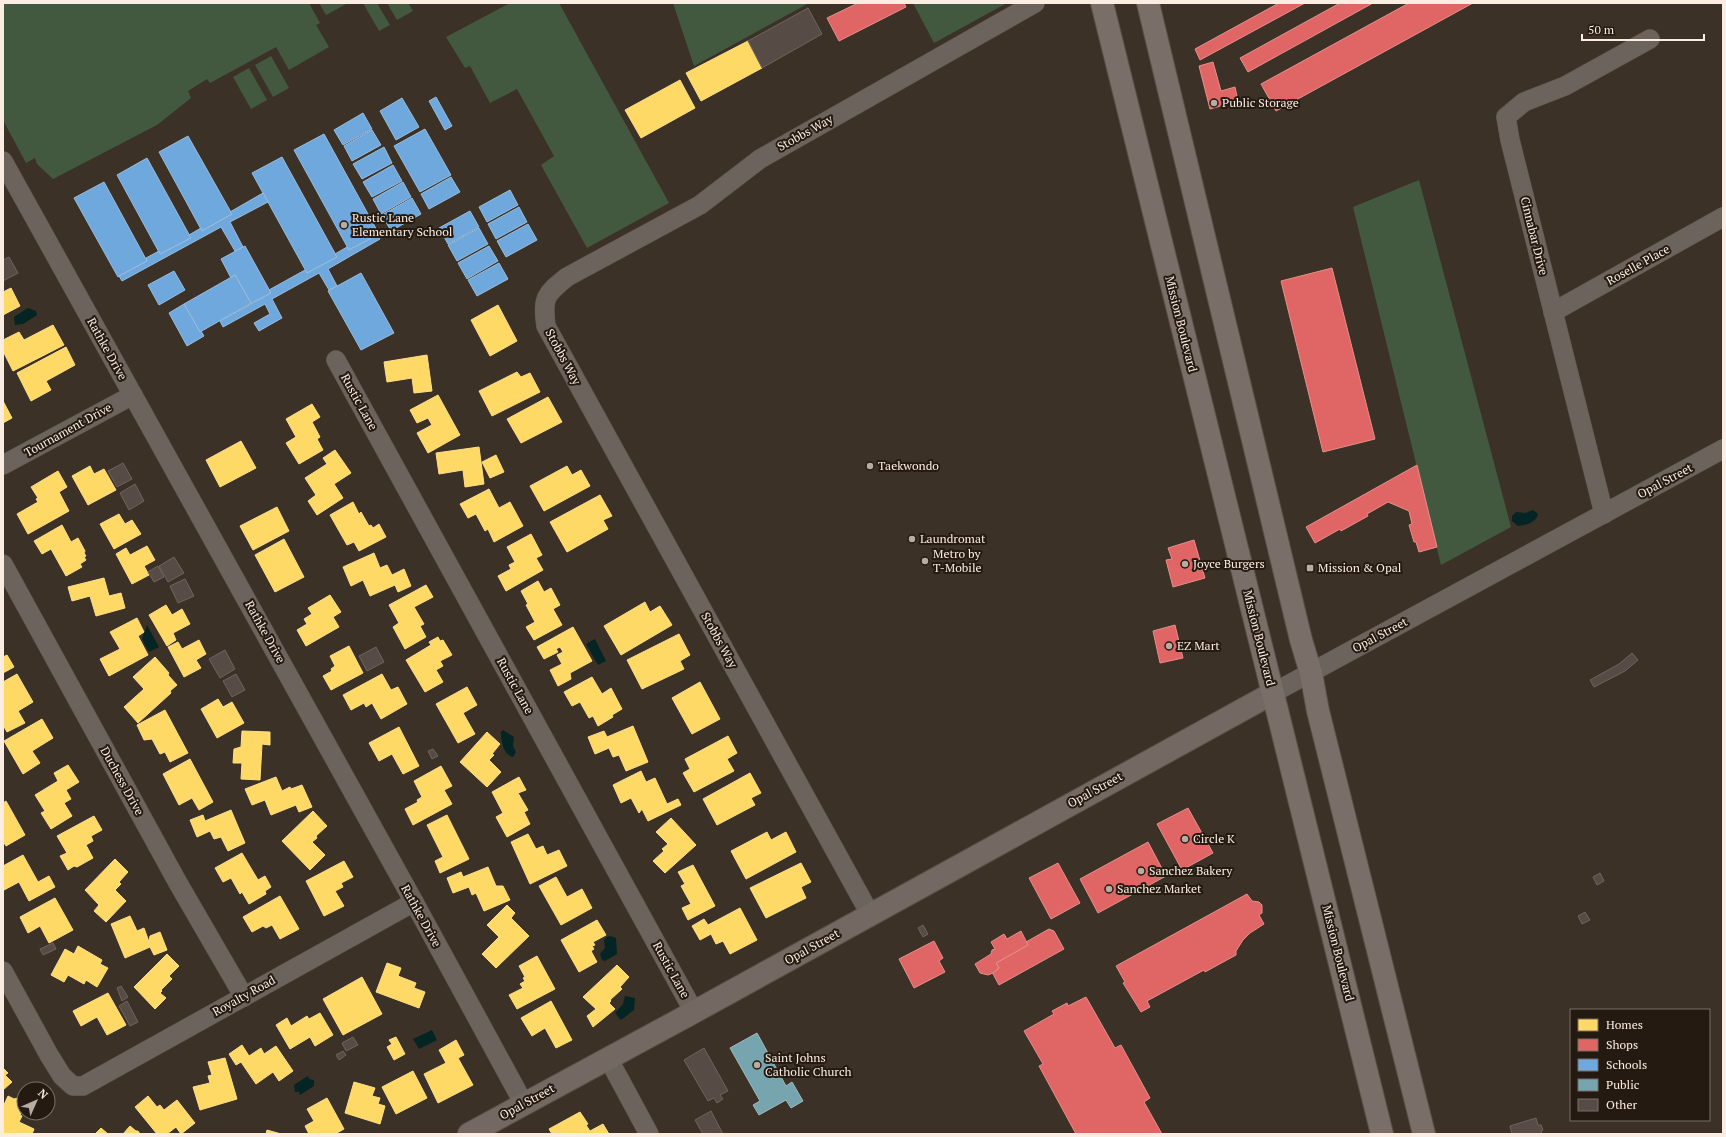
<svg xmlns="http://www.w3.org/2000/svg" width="1726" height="1137" font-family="'PT Serif',serif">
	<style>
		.green { fill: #43593f }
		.water { fill: #052424 }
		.homes { fill: #ffd966; stroke: #fedf8b }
		.shops { fill: #e06666; stroke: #e88e8b }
		.schools { fill: #6fa8dc; stroke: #99bdde }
		.public { fill: #76a5af; stroke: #9ebbbe }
		.building { fill: #564b45; stroke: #6f645f }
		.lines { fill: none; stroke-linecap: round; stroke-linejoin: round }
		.street-casing { stroke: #5a4f46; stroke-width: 20 }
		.secondary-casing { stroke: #5a4f46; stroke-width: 24 }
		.primary-casing { stroke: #5a4f46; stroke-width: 24 }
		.street { stroke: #6c635c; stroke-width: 19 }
		.secondary { stroke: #736962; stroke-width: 22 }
		.primary { stroke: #7a6e68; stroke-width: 22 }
		.poi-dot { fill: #b8aba0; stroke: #241a12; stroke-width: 1.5 }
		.labels { text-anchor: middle; stroke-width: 4; stroke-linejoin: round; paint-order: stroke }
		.poi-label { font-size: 12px; fill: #fbede1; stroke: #241a12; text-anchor: start }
		.street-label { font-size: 12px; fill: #fbede1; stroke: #241a12 }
	</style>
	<rect width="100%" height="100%" fill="#3c3126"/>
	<!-- green -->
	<g class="green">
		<polygon points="3,3 309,3 320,23 316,25 329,47 289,70 276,47 210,83 207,79 188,91 191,98 157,125 53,179 37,164 35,158 26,163 3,120"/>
		<polygon points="319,3 348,3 326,15"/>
		<polygon points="363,3 377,3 390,25 379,31"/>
		<polygon points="387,3 408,3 413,11 397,20"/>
		<polygon points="510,3 559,3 669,203 587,248 541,165 554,156 517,89 490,103 470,66 465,68 446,37"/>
		<polygon points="673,3 809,3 694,66"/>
		<polygon points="913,3 1007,3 934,43"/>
		<polygon points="271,56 289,88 273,97 255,65"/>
		<polygon points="249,68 267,100 251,109 233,77"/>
		<polygon points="1419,180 1511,527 1441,565 1353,207"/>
	</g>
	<!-- water -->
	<g class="water">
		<polygon points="28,308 36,311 37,315 23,324 15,325 14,317"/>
		<path d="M1533,510L1538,514C1536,523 1526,525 1518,526L1512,521V516L1516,512L1525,513Z"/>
		<polygon points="147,625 159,647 149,652 142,639"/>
		<polygon points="595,639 606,661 598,665 586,644"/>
		<path d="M503,730L514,737L513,746L516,752L513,757C503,755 501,740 501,732Z"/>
		<polygon points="610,936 616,938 617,954 605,961 602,960 600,954 605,948 604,940 607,937"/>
		<polygon points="625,996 635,998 634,1010 621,1020 615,1013 623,1004"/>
		<polygon points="432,1030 437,1040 419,1049 413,1039"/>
		<polygon points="308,1076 309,1079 314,1080 314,1086 300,1095 299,1092 295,1092 294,1085"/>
	</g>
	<!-- homes -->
	<g class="homes">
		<polygon points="748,41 762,68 701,101 686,73"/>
		<polygon points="680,80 695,108 641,138 625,110"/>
		<polygon points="11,288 20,306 3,315 3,292"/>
		<polygon points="498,305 517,341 490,356 471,320"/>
		<polygon points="53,325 64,345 13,371 3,351 3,340 19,332 24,340"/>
		<polygon points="66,347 75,365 46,381 51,390 31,401 17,373"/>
		<polygon points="427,355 432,391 414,393 412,378 387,382 384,362"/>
		<polygon points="517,372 521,377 530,373 540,392 492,416 479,391"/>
		<polygon points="438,395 460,435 428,453 417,433 432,425 428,418 417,423 410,410"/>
		<polygon points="548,397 562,422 521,443 507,419"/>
		<polygon points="3,401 12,418 3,423"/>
		<polygon points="312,404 320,417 312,422 320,437 317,439 323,450 299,464 286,443 296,437 286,419"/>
		<polygon points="241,441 256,468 220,487 206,460"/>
		<polygon points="479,447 484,484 465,487 463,470 439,474 436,453"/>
		<polygon points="335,450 351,473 334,484 343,498 317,515 308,501 316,495 305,478 327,464 323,458"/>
		<polygon points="496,455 504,472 490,478 482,462"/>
		<polygon points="90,466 94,474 104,469 116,490 88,505 72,476"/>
		<polygon points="567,466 572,475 581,470 590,486 544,511 530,486"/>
		<polygon points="58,471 67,487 59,492 69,511 28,534 17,514 38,502 36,499 38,498 31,487"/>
		<polygon points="489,489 499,508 510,502 523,526 494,542 488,529 485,531 476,514 468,518 460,504"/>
		<polygon points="600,495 612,516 603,520 608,529 567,552 550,522"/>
		<polygon points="353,502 359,514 361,512 369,526 371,525 373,528 379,524 386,537 359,551 354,542 347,545 330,515"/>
		<polygon points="277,507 289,531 253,550 240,526"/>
		<polygon points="119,514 125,524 132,520 141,534 114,549 100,524"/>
		<polygon points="62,525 71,542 78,538 85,551 84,553 86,556 84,557 86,560 80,564 82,567 66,576 51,549 42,554 34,541"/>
		<polygon points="531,534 542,555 536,558 543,570 506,591 498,576 511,569 509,565 515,562 507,547"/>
		<polygon points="284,539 304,577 275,592 255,555"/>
		<polygon points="147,546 155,560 144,566 149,575 132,584 116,554 126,548 130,555"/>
		<polygon points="374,553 380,568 387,565 392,575 404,569 411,586 398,592 395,585 370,596 363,580 351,586 343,567"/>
		<polygon points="104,578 109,596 121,593 125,608 96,616 90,596 72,601 68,587"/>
		<polygon points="538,581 544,592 551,588 560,605 553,609 562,625 534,640 526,627 535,622 526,605 528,604 521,591"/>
		<polygon points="426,585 433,597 414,607 424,624 420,626 426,637 405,649 393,627 399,623 389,605"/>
		<polygon points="330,595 341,612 333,617 339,627 306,646 297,630 307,624 304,619 312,614 308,608"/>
		<polygon points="645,602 650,612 660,606 672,625 621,655 604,626"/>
		<polygon points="166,605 172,615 182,609 190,624 173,633 176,640 167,646 149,615"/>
		<polygon points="137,618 144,632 138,636 148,655 109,676 100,659 120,649 110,632"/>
		<polygon points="573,627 592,661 570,673 571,679 558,686 550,670 562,664 557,655 563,652 560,647 556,649 558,652 544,659 537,647"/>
		<polygon points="679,634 690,655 680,661 684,669 642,689 627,660"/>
		<polygon points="438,637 440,641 443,640 452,655 440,661 443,666 436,670 443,682 425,692 406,660 431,645 429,642"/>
		<polygon points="199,640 206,654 196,660 201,668 184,677 168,647 178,642 182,649"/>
		<polygon points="349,646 363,673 331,690 323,676 332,671 331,669 335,666 330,656"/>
		<polygon points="7,655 14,667 3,673 3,657"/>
		<polygon points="155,657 169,673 168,675 177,685 170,691 171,693 138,723 124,707 144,689 133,677"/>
		<polygon points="17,674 33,702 18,711 25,723 7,732 3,725 3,682"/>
		<polygon points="382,674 391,690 398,687 407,704 381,719 372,703 366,707 364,703 351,710 343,695"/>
		<polygon points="592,677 602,694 611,688 622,709 612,715 613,717 598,726 593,716 589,718 580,702 572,706 564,692"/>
		<polygon points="700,682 720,719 692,734 672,698"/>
		<polygon points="467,687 477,705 463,713 475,734 458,743 436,704"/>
		<polygon points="218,699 223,707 232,702 244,723 217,738 201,709"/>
		<polygon points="165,710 188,753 170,762 165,752 160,754 152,739 144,740 137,725"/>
		<polygon points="42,719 53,738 32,751 40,763 23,774 4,741"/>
		<polygon points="633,726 648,762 626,771 619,755 613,757 609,748 595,754 588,737 604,731 607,737"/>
		<polygon points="399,727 419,766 403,774 392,754 379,761 369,743"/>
		<polygon points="242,731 270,732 270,745 262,744 260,780 241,779 242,763 233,763 234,749 241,747"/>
		<polygon points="487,732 500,744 492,754 494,755 489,760 501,772 487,787 460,762"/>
		<polygon points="728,736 737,753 727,759 734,771 694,792 683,773 690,769 685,759"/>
		<polygon points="190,759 213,802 199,810 192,798 179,805 163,774"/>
		<polygon points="68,765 79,782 66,790 71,799 64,803 72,816 51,829 41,813 45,811 35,795 58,781 54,773"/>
		<polygon points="441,766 452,786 444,790 452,804 413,825 405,809 418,802 417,800 422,797 414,781"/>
		<polygon points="641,771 646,782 655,778 667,804 678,799 681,805 648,821 642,809 639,813 631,798 621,803 613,785"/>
		<polygon points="750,773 761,793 751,798 755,805 717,825 703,799"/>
		<polygon points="276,777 282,791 290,787 291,789 302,785 312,807 299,812 296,805 271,815 265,800 252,805 245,789"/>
		<polygon points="519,777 526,790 518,793 528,810 524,812 530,824 507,837 496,817 503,813 492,792"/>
		<polygon points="6,801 25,835 6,846 3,841 3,803"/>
		<polygon points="231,810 245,843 228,851 221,837 214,839 210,831 197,837 190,820 203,815 205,821"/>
		<polygon points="313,811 327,826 316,836 317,838 312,842 325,855 310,870 282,841"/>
		<polygon points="447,815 469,859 440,873 435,861 443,857 427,825"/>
		<polygon points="94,816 102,830 91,836 93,841 86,845 93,858 77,867 74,866 68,870 60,856 67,853 57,836"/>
		<polygon points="671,818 696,845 665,873 653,861 664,851 662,849 668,844 656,832"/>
		<polygon points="767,832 771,840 786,832 796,852 746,879 731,851"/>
		<polygon points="528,834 536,849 543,846 547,855 559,850 567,866 530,884 511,842"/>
		<polygon points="242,853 258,880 265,876 271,887 265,891 266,894 249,904 242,892 240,894 231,878 223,882 215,868"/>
		<polygon points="23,855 38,882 49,876 55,887 29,901 19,882 4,890 3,888 3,866"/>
		<polygon points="115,859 128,872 119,882 121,884 115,890 126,901 106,922 94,911 99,905 85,890"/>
		<polygon points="344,861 353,877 341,883 343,887 335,891 344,906 324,916 306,881"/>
		<polygon points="801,863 811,882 801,887 806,898 766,918 750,888"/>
		<polygon points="693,865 715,906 688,920 682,908 691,904 681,886 685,884 678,872"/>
		<polygon points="488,867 496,886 503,886 510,900 484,911 476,893 472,895 469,887 453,893 447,878 461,872 463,877"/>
		<polygon points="556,877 567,897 582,889 592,908 561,925 539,886"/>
		<polygon points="280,896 299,929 280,939 272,925 266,928 263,926 252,932 243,917"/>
		<polygon points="55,898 73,930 49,943 40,926 28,933 20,917"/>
		<polygon points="507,905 515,913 511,918 529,936 496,968 482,954 499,937 487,925"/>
		<polygon points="740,908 757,940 730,954 723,941 716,944 711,934 700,940 692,926 704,919 708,925"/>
		<polygon points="130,916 137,931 144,928 149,942 150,936 160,932 167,950 154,955 150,947 125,958 111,924"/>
		<polygon points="597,920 606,935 593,942 595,945 592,946 594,949 591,951 597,962 579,972 561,940"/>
		<polygon points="78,946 102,960 100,964 108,968 97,987 86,980 84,984 68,975 64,982 51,975 65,949 74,954"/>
		<polygon points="167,954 179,966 169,976 172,979 161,990 162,991 160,993 166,998 155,1009 134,987"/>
		<polygon points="537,956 555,989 517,1009 509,995 523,988 520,984 525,981 523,978 525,977 519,966"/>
		<polygon points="387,963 401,968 398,976 416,983 414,988 425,992 419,1008 376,992"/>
		<polygon points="617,965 629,977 620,987 622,989 610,1000 611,1001 609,1003 615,1009 593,1027 587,1016 596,1009 583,997"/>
		<polygon points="362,977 382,1014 343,1035 323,999"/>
		<polygon points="108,993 126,1025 107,1035 97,1017 81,1026 73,1011"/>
		<polygon points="551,1001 572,1040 556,1048 545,1028 532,1036 521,1018"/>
		<polygon points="320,1013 333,1035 315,1046 310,1037 290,1049 276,1025 287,1018 291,1026 307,1016 309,1019"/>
		<polygon points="396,1037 405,1054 394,1060 387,1047 392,1044 389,1040"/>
		<polygon points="456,1040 464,1055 458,1058 473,1085 438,1103 424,1074 446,1063 439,1050"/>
		<polygon points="242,1045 249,1056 261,1048 264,1054 276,1046 293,1071 279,1081 273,1072 256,1084 241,1062 236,1065 229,1054"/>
		<polygon points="225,1058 237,1099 200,1110 193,1087 210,1083 208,1076 212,1075 208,1062"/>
		<polygon points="3,1068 8,1073 5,1075 12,1082 3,1090"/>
		<polygon points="413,1071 427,1098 396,1114 382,1087"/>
		<polygon points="354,1082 375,1088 372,1096 380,1098 378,1104 385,1106 380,1124 345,1113"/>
		<polygon points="8,1096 14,1099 18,1098 19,1100 24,1103 20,1115 22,1116 19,1122 34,1129 32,1134 3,1134 3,1107"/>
		<polygon points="148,1096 157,1107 160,1105 164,1110 177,1100 195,1123 181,1134 176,1127 167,1134 157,1134 135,1107"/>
		<polygon points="327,1098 344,1129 335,1134 309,1134 305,1126 314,1121 307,1109"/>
		<polygon points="580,1112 588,1124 586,1125 590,1131 603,1124 609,1134 552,1134 549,1129"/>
		<polygon points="130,1126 136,1131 138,1131 140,1134 123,1134"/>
		<polygon points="101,1128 108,1134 95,1134"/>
		<polygon points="267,1130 281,1134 266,1134"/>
	</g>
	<!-- shops -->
	<g class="shops">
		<polygon points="858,3 904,3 906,7 839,41 827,18"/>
		<polygon points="1279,3 1305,3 1200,60 1195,49"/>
		<polygon points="1340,3 1373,3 1248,72 1240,58"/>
		<polygon points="1409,3 1473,3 1276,111 1261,84"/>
		<polygon points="1213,62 1221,91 1235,87 1238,101 1210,109 1199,66"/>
		<polygon points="1332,268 1375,439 1323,452 1281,281"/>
		<polygon points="1417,465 1437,547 1419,552 1416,542 1414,542 1409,525 1412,524 1409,511 1388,502 1367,514 1368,516 1341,531 1340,529 1315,543 1306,527"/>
		<polygon points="1194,540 1205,578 1173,587 1166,560 1172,559 1168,548"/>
		<polygon points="1175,625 1183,658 1160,663 1153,631"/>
		<polygon points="1188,808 1213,853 1182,870 1157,824"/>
		<polygon points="1148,842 1166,876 1098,913 1080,879"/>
		<polygon points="1058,863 1080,903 1051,919 1029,878"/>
		<polygon points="1247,894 1252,901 1259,902 1262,905 1262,913 1259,915 1264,924 1250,933 1243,940 1236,951 1236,955 1205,972 1204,970 1147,1001 1150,1007 1141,1012 1123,983 1125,982 1116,966"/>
		<polygon points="1049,929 1054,931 1064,949 999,985 992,972 999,968 996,963 1028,945 1026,942"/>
		<polygon points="1021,931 1028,945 996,963 999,968 993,973 988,975 980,973 975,964 991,954 992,950 995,949 991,942 1004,934 1007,939"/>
		<polygon points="934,941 943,958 939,961 945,972 914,988 899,959"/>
		<polygon points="1086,997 1115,1048 1121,1045 1150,1098 1144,1102 1162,1134 1076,1134 1039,1066 1043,1064 1024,1031 1054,1014 1052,1011 1067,1003 1068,1006"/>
	</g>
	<!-- schools -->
	<g class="schools">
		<polygon points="436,97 452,126 445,130 429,101"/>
		<polygon points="402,98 419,127 396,140 380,111"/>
		<polygon points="363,113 372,129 343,145 334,130"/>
		<polygon points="425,129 451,175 420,192 394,146"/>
		<polygon points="372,130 381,145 352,161 344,146"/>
		<polygon points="324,134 379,234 349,250 294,150"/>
		<polygon points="188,136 232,214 202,231 159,152"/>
		<polygon points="384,147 392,163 362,179 353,164"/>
		<polygon points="282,157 337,257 307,273 252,173"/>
		<polygon points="147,158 191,238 160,254 117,175"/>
		<polygon points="393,165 402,181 372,197 363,182"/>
		<polygon points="451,177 460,192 429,209 421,194"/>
		<polygon points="104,182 147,261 118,277 74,198"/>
		<polygon points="403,182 411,197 381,214 373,199"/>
		<polygon points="510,190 518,205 487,222 479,207"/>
		<polygon points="263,193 268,202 230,222 243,247 235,251 221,227 122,281 119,276 147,261 146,258 159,251 160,254 191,238 189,235 201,228 202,231 232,214 230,212"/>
		<polygon points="412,198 421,214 391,231 382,215"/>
		<polygon points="519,207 527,222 496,239 488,224"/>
		<polygon points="470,211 479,227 448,244 439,228"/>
		<polygon points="528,224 537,240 506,257 497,241"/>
		<polygon points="479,228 488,244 457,261 448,245"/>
		<polygon points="377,235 380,239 328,269 337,286 329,290 319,273 272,299 282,318 259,331 254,323 270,314 265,304 223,327 220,321 271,293 269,290 305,270 307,273 337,257 335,254 347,247 349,250"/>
		<polygon points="245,246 271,293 251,303 235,275 231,278 221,259"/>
		<polygon points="489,246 498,261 467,279 458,263"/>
		<polygon points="499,263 508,279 477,296 468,280"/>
		<polygon points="174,271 185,290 159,305 148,285"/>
		<polygon points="361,273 394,333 361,350 328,291"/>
		<polygon points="235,275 251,303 200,332 184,304"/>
		<polygon points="184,304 200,332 201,331 204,336 187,346 169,313"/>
	</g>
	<!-- public -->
	<polygon class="public" points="757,1033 786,1086 792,1082 803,1101 791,1108 786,1100 759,1115 753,1105 760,1101 730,1048"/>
	<!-- building -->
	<g class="building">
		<polygon points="808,8 822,34 762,68 748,41"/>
		<polygon points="9,257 18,273 3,281 3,260"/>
		<polygon points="123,463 132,479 117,487 108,471"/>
		<polygon points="135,484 144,501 129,510 120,493"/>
		<polygon points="174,557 184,573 168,582 159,566"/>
		<polygon points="158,566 164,577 154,582 148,572"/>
		<polygon points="185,579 194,596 178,603 170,586"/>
		<polygon points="376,647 384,662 367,671 359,656"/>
		<polygon points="225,650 235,669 220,678 209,659"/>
		<polygon points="1632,653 1638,660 1625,671 1594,687 1590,680 1619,664"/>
		<polygon points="236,674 245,690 232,697 223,681"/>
		<polygon points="433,749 438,756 432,759 428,751"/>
		<polygon points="1600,873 1604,881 1597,885 1593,877"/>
		<polygon points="1585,912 1590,920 1582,924 1578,916"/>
		<polygon points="923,925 928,934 923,937 918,928"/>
		<polygon points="53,943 56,949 43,955 40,949"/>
		<polygon points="121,986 128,997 122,1001 117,988"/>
		<polygon points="127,1001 138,1022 130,1026 119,1006"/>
		<polygon points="353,1037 358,1045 346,1051 342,1043"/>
		<polygon points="704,1048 728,1091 720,1095 723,1099 717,1103 714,1098 708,1101 684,1060"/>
		<polygon points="343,1051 346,1055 339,1060 336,1055"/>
		<polygon points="711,1111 723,1134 703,1134 695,1120"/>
		<polygon points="1536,1118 1538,1125 1541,1125 1543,1130 1541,1131 1542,1134 1512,1134 1510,1126"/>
	</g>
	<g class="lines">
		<!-- street casing -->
		<g class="street-casing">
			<g id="street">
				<polyline points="3,161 414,902 524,1104"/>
				<polyline points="1553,312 1723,217"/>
				<polyline points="336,360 694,1012"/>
				<polyline points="3,465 133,395"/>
				<polyline points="1604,514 1510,140 1506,117 1524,102 1565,86 1650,39"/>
				<polyline points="3,564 178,883 244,997"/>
				<polyline points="1273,693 1723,449"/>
				<path d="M870,914L546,326C542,297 546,294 567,277L700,205L760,159L1035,3"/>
				<polyline points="3,971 49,1055 62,1076 73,1086 83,1086 414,902"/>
				<polyline points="608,1058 649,1134"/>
			</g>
		</g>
		<!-- secondary casing -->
		<g class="secondary-casing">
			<polyline id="secondary" points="469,1134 694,1012 1273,693"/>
		</g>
		<!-- primary casing -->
		<g class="primary-casing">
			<g id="primary">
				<path d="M1102,3C1195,380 1289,757 1382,1134"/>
				<polyline points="1148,3 1301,640 1311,673 1318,711 1424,1134"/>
			</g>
		</g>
		<!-- street -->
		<use href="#street" class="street"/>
		<!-- secondary -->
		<use href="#secondary" class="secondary"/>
		<!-- primary -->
		<use href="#primary" class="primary"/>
	</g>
	<!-- markers -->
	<g class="poi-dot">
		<circle cx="1214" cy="103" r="4"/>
		<circle cx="344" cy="225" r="4"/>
		<circle cx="870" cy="466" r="4"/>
		<circle cx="912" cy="539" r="4"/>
		<circle cx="925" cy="561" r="4"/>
		<circle cx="1185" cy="564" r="4"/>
		<rect x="1306" y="564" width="8" height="8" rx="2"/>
		<circle cx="1169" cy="646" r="4"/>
		<circle cx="1185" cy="839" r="4"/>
		<circle cx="1141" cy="871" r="4"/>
		<circle cx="1109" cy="889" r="4"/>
		<circle cx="757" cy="1065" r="4"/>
	</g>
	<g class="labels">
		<!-- poi labels -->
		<g class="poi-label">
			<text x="1222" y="107">Public Storage</text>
			<text x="352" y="222">Rustic Lane<tspan x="352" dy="14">Elementary School</tspan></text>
			<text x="878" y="470">Taekwondo</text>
			<text x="920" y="543">Laundromat</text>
			<text x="933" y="558">Metro by<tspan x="933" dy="14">T-Mobile</tspan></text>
			<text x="1193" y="568">Joyce Burgers</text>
			<text x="1318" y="572">Mission &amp; Opal</text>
			<text x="1177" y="650">EZ Mart</text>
			<text x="1193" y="843">Circle K</text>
			<text x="1149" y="875">Sanchez Bakery</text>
			<text x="1117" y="893">Sanchez Market</text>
			<text x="765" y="1062">Saint Johns<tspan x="765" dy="14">Catholic Church</tspan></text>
		</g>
		<!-- street labels -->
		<g class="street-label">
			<text transform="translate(805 133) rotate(-29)" y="4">Stobbs Way</text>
			<text transform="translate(1534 236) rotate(76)" y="4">Cinnabar Drive</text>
			<text transform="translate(1638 265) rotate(-29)" y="4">Roselle Place</text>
			<text transform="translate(1181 324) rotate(76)" y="4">Mission Boulevard</text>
			<text transform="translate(107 349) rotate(61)" y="4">Rathke Drive</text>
			<text transform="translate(563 357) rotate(62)" y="4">Stobbs Way</text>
			<text transform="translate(359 402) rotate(61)" y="4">Rustic Lane</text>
			<text transform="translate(68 430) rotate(-29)" y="4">Tournament Drive</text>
			<text transform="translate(1665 481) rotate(-28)" y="4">Opal Street</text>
			<text transform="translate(265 632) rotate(61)" y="4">Rathke Drive</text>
			<text transform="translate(1380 635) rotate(-28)" y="4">Opal Street</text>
			<text transform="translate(1259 638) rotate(76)" y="4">Mission Boulevard</text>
			<text transform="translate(719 640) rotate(61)" y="4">Stobbs Way</text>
			<text transform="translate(515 686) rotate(61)" y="4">Rustic Lane</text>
			<text transform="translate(122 781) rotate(61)" y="4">Duchess Drive</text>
			<text transform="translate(1095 790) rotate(-29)" y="4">Opal Street</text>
			<text transform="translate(421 916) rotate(61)" y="4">Rathke Drive</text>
			<text transform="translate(812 947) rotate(-29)" y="4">Opal Street</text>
			<text transform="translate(1338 953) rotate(76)" y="4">Mission Boulevard</text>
			<text transform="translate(671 970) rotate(61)" y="4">Rustic Lane</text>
			<text transform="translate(244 996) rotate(-29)" y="4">Royalty Road</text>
			<text transform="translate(527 1102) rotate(-29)" y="4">Opal Street</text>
		</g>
	</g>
	<!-- border -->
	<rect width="1726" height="1137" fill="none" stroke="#fbede1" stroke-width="8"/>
	<!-- legend -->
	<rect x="1570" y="1009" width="140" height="112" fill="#241a12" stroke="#7a6e65"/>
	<rect x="1578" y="1019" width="20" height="12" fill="#ffd966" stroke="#7a6e65"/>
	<text x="1606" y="1029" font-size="12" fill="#fbede1">Homes</text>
	<rect x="1578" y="1039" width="20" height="12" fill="#e06666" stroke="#7a6e65"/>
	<text x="1606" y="1049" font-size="12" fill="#fbede1">Shops</text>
	<rect x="1578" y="1059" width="20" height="12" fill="#6fa8dc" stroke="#7a6e65"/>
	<text x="1606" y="1069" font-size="12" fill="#fbede1">Schools</text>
	<rect x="1578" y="1079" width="20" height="12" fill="#76a5af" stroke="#7a6e65"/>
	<text x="1606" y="1089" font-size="12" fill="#fbede1">Public</text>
	<rect x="1578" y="1099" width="20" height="12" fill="#564b45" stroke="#7a6e65"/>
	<text x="1606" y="1109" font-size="12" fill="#fbede1">Other</text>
	<!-- north arrow -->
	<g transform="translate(36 1101) rotate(45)"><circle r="19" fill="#241a12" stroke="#7a6e65"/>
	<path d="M0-3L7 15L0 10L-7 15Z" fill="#b8aba0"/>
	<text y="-6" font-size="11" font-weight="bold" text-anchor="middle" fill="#fbede1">N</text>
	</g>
	<!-- scale -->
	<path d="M1582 34v6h122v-6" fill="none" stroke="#fbede1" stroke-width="2"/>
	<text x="1588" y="34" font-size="12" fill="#fbede1" stroke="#241a12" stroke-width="3" paint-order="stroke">50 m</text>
</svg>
